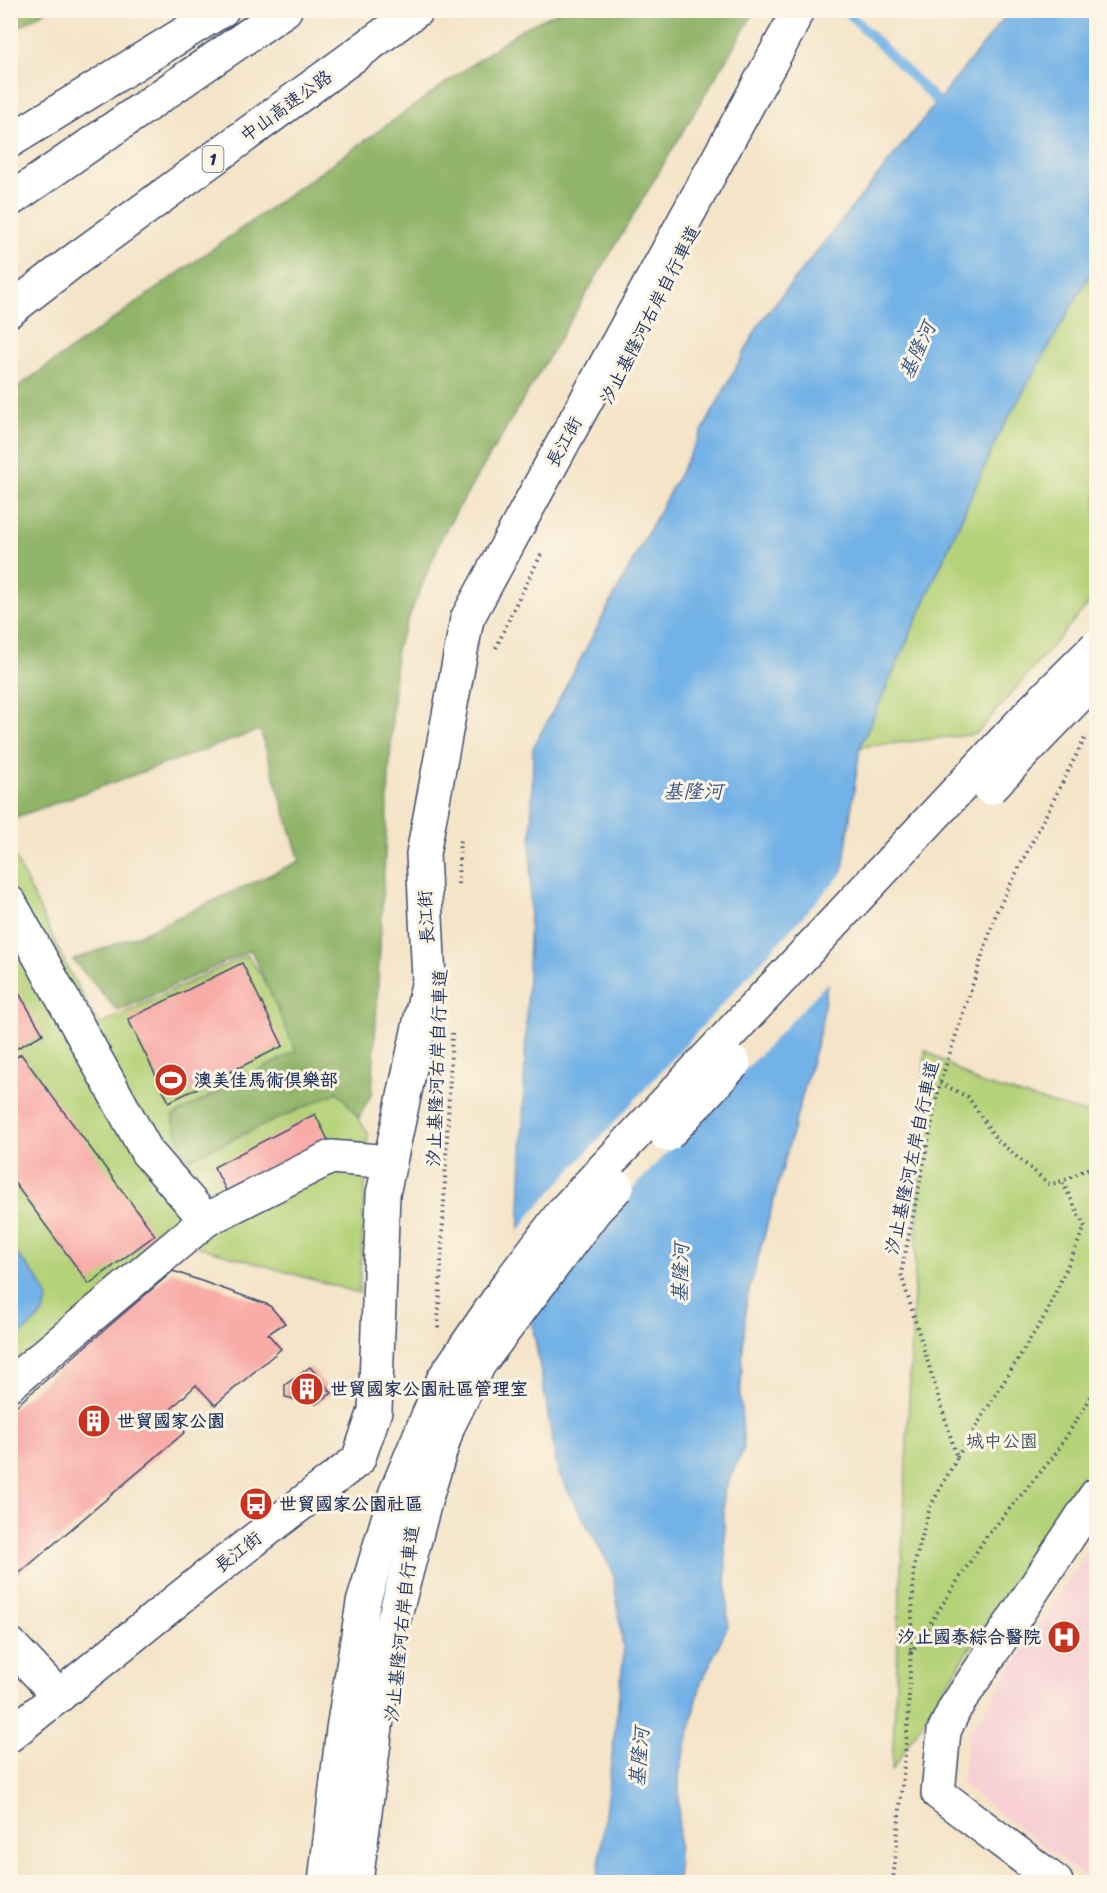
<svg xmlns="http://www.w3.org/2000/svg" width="1107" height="1893" font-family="Sriracha,'LXGW WenKai TC',sans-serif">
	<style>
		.built { fill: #f7cfd4 }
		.green { fill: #b5d278; stroke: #68806b; stroke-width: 1.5 }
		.forest { fill: #90b468; stroke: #567263; stroke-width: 1.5 }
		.water { fill: #73b2e6; stroke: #4770a2; stroke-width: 1.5 }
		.pier { fill: #f4e4c8 }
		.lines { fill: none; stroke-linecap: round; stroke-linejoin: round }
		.stream { stroke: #73b2e6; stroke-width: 9 }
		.building { fill: #f8aba7 }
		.minor-casing { stroke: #3c4a6e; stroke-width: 36 }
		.highway-casing { stroke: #3c4a6e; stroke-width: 36 }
		.path { stroke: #3c4a6e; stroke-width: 4; stroke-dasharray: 1.5 4.5; stroke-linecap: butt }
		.minor { stroke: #fff; stroke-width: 33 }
		.highway { stroke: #fff; stroke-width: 33 }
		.highway-bridge-casing { stroke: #3c4a6e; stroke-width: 36; stroke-linecap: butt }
		.highway-bridge { stroke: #fff; stroke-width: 33 }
		.labels { text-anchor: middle; stroke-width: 6; stroke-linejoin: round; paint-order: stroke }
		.shield { fill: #fcf5e5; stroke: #5e6a86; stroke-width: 1.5 }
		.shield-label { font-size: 16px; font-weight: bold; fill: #1b2f5e }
		.street-label { font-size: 18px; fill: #1b2f5e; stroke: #fcf5e5 }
		.poi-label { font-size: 18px; font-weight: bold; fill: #1b2f5e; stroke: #fcf5e5; text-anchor: start }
		.park-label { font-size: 18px; fill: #425864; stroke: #fcf5e5 }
		.water-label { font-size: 20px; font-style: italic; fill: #355687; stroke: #fcf5e5 }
	</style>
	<rect width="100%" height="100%" fill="#fcf5e5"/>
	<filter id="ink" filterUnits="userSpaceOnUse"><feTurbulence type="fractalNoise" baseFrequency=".0167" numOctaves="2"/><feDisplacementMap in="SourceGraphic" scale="12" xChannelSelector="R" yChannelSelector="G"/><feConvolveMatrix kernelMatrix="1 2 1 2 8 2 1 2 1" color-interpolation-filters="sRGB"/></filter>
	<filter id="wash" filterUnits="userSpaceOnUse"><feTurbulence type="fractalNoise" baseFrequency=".008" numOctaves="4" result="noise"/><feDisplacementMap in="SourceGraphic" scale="24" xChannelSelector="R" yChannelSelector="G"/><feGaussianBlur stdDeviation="1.35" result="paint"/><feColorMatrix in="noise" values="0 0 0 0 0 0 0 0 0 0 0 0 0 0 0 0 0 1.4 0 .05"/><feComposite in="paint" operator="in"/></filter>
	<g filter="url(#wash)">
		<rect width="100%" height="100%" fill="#f4e4c8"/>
		<!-- built -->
		<polygon class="built" points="1096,1539 1096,1882 1092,1882 962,1785 968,1735"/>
		<!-- green -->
		<g class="green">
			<polygon points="1096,264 1096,595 976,734 860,747 998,436"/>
			<polygon points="10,847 67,967 99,1025 247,955 368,1133 359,1293 189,1244 11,1396"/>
			<polygon points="925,1050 979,1083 1096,1116 1096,1473 994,1611 892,1770"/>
		</g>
		<!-- forest -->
		<g class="forest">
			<polygon points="11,10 46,10 46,11 11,32"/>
			<polygon points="562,10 755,11 443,534 396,649 372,1093 359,1118 338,1092 186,1160 172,1116 296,1051 251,950 118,1011 73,960 139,935 300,861 260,730 11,819 11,392 522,29"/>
		</g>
		<!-- water -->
		<g class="water">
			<polygon points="1010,11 1096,11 1096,264 998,436 860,747 821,1027 746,1302 740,1397 744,1448 723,1493 728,1625 701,1683 679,1774 678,1882 597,1882 624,1654 613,1572 558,1472 519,1246 530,908 533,748 761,321"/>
			<path d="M1096,957V1016C1084,992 1087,981 1096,957Z"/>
			<polygon points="11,1247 38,1279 48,1298 42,1315 11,1344"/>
		</g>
		<!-- pier -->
		<polygon class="pier" points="846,869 831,979 604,1219 529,1318 516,1246 516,1236 529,1216"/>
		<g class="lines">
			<!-- stream -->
			<polyline class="stream" points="845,10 946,110"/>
		</g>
		<g id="blocks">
			<!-- building -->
			<g class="building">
				<polygon points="1096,886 1096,900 1092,899"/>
				<polygon points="242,963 283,1046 169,1102 128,1019"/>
				<polygon points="10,978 43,1034 10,1052"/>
				<polygon points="21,1054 155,1235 89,1284 10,1177 10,1061"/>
				<polygon points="315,1114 328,1140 227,1192 214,1167"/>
				<polygon points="173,1271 269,1305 285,1323 268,1334 281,1349 215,1405 196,1385 170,1410 185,1432 15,1577 10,1571 10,1411"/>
				<polygon points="310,1367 332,1393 316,1404 285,1397 285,1385"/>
			</g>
		</g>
	</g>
	<g filter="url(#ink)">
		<use href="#blocks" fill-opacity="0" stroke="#3c4a6e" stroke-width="1.5"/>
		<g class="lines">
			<!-- minor casing -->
			<g class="minor-casing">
				<g id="minor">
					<polyline points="10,903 147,1152 206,1220"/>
					<polyline points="10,1384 206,1220 331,1157 390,1162"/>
					<polyline points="10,1644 59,1696"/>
					<polyline points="10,1735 206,1577 358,1460 375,1411 383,1194 429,980 423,854 467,619 790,27 797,10"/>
					<polyline points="1056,1882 938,1793 944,1731 955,1708 1096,1495"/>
				</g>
			</g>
			<!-- highway casing -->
			<g class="highway-casing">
				<g id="highway">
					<polyline points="10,141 222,10"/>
					<polyline points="10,200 285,10"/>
					<polyline points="10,310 72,262 417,10"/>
				</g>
			</g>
			<!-- path -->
			<g class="path">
				<polyline points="496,648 516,604 542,553"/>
				<polyline points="458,884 460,838"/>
				<path d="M940,1083L968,1097L996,1139L1049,1184C1069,1182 1077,1171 1096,1166"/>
				<polyline points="438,1328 452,1033"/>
				<polyline points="957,1457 1046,1314 1085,1227 1063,1183"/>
				<polyline points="911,1653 986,1537 1054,1456 1096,1389"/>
				<polyline points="893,1882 908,1722 914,1566 930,1507 957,1458 901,1274 940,1083 997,911 1085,738"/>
			</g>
			<!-- minor -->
			<use href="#minor" class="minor"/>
			<!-- highway -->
			<use href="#highway" class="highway"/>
			<!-- highway-bridge casing -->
			<g class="highway-bridge-casing">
				<g id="highway-bridge">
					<polyline points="990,788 1096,678"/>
					<polyline points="667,1135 734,1063"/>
					<polyline points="325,1882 343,1729 363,1603 396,1492 444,1378 512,1279 562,1213 1030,713 1096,647"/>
					<polyline points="356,1882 386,1649 426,1498 448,1426 479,1364 596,1209 617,1187"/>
				</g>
			</g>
			<!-- highway-bridge -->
			<use href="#highway-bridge" class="highway-bridge"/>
		</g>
	</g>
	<!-- icons -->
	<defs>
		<g id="stadium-disc" transform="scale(1.725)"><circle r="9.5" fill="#c8321e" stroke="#fcf5e5"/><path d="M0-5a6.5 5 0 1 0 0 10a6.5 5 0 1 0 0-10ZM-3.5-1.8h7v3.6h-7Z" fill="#fff"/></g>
		<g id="building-disc" transform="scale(1.725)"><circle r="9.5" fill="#c8321e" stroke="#fcf5e5"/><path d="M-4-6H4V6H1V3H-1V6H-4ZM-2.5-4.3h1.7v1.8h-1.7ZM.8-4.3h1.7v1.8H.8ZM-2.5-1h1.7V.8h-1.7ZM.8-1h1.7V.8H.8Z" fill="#fff"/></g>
		<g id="bus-disc" transform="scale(1.725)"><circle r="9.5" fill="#c8321e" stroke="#fcf5e5"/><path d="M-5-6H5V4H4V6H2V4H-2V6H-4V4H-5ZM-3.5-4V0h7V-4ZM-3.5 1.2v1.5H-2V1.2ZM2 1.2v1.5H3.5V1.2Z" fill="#fff"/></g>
		<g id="hospital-disc" transform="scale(1.725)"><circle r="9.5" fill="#c8321e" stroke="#fcf5e5"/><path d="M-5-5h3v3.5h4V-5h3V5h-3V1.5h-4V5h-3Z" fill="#fff"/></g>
	</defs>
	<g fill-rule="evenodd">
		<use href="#stadium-disc" x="171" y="1080"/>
		<use href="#building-disc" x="307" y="1389"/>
		<use href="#building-disc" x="94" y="1421"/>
		<use href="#bus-disc" x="256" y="1504"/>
		<use href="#hospital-disc" x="1064" y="1637"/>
	</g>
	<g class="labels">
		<!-- shield labels -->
		<rect class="shield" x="202.5" y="146" width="21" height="26" rx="4.5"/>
		<g class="shield-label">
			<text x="213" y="165">1</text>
		</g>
		<!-- street labels -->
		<g class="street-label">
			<text transform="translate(286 106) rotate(-36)" y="6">中山高速公路</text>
			<text transform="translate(650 315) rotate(-63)" y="6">汐止基隆河右岸自行車道</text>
			<text transform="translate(564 442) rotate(-61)" y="6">長江街</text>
			<text transform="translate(426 917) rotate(-93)" y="6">長江街</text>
			<text transform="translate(437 1068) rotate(-88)" y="6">汐止基隆河右岸自行車道</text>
			<text transform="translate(912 1158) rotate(-78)" y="6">汐止基隆河左岸自行車道</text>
			<text transform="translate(238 1552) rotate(-38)" y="6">長江街</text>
			<text transform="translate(402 1624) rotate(-84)" y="6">汐止基隆河右岸自行車道</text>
		</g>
		<!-- poi labels -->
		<g class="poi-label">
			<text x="194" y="1086">澳美佳馬術俱樂部</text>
			<text x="330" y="1395">世貿國家公園社區管理室</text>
			<text x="117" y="1427">世貿國家公園</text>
			<text x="279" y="1510">世貿國家公園社區</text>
			<text x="1041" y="1643" text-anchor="end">汐止國泰綜合醫院</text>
		</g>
		<!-- park labels -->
		<g class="park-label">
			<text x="1002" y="1447">城中公園</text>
		</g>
		<!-- water labels -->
		<g class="water-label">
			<text transform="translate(917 350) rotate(-65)" y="7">基隆河</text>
			<text x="693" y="798">基隆河</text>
			<text transform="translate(680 1273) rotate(-88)" y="7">基隆河</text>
			<text transform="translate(639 1757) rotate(-85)" y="7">基隆河</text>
		</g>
	</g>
	<!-- margin -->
	<rect width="1107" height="1893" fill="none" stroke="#fcf5e5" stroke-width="36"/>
</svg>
